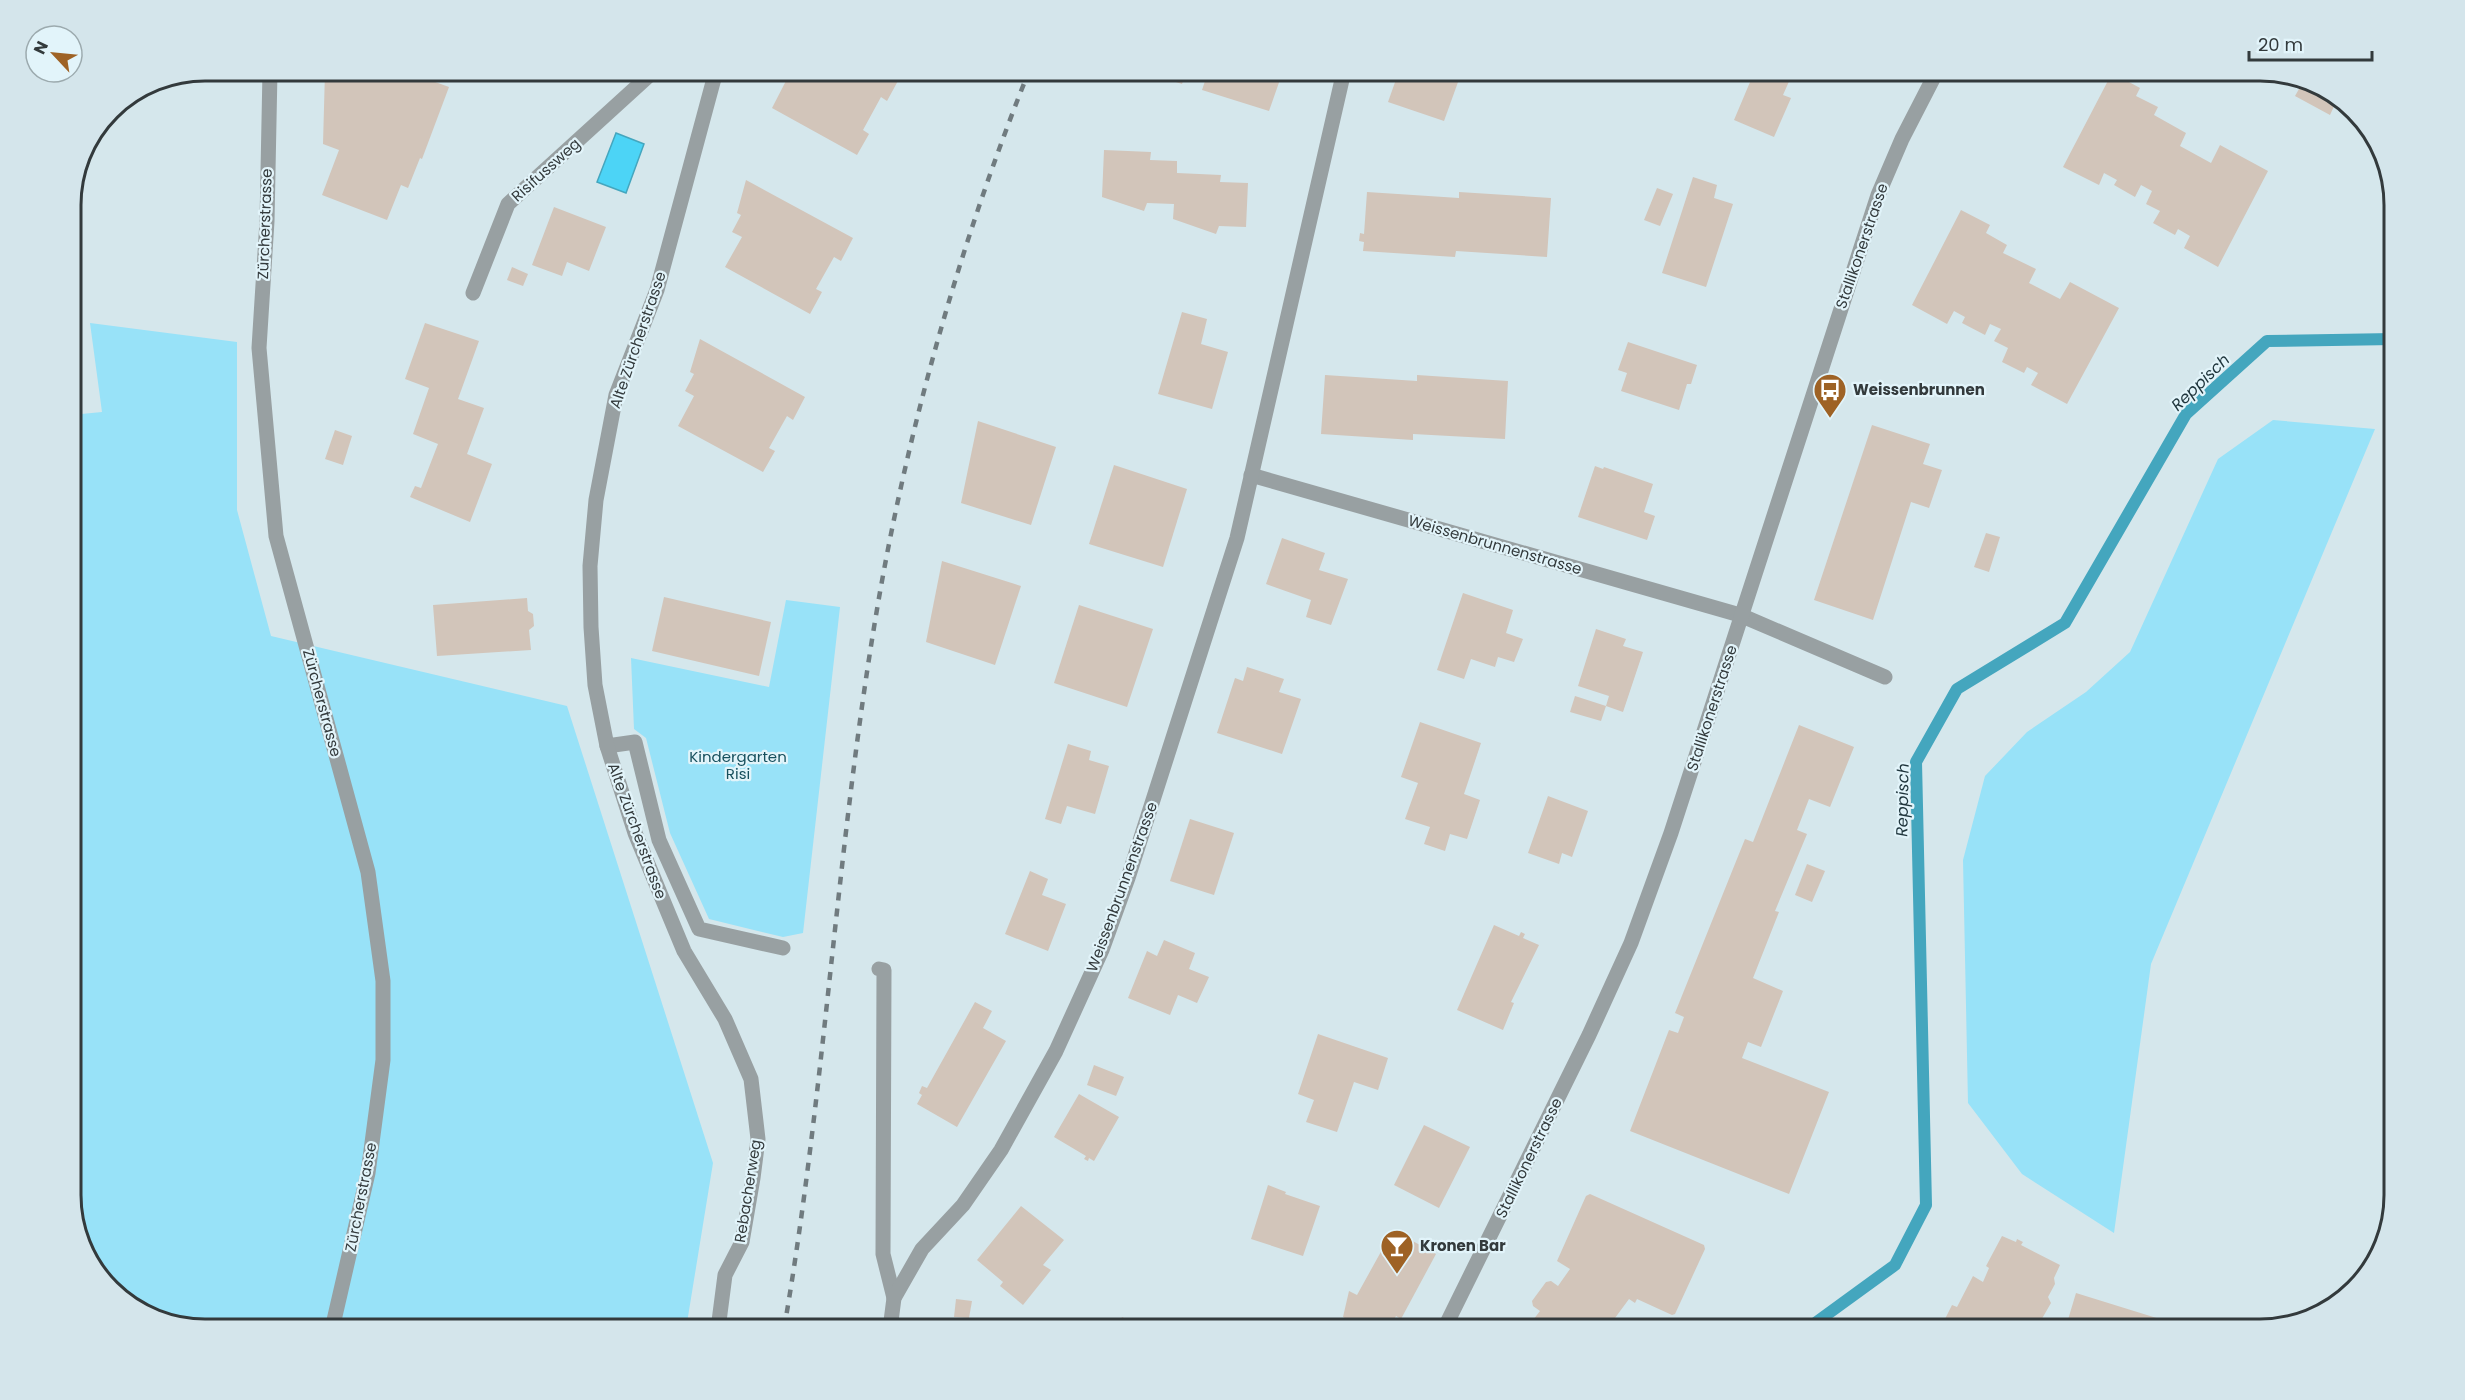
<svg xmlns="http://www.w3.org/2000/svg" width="2465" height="1400" font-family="Poppins,sans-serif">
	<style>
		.green { fill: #98e2f8 }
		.water { fill: #4cd4f6; stroke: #44a6be; stroke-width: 1.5 }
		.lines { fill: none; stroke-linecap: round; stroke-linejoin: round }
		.stream { stroke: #44a6be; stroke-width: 12 }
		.building { fill: #d2c5ba }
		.service { stroke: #98a0a2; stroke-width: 15 }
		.minor { stroke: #98a0a2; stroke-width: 15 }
		.tertiary { stroke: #98a0a2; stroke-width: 15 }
		.rail { stroke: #707b7f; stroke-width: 4.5; stroke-dasharray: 8 8; stroke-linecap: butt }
		.labels { text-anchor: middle; stroke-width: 4.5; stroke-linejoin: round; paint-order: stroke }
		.street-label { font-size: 15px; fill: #333a3c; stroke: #e2f4fa }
		.poi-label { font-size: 15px; font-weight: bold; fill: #333a3c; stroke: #e2f4fa; text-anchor: start }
		.park-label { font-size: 15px; fill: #17505e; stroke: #e2f4fa }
		.water-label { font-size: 16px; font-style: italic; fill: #1e343b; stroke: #e2f4fa }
		.rim { fill: none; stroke: #333a3c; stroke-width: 3 }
	</style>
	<rect width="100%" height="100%" fill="#d5e7ec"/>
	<!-- green -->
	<g class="green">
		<polygon points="90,323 237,342 237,510 271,636 567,706 713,1163 686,1329 205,1329 138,1312 89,1263 71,1204 71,415 102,412"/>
		<polygon points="2273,420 2375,429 2151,964 2114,1233 2022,1174 1968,1103 1963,860 1985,776 2027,732 2086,692 2130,652 2218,459"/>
		<polygon points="786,600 840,607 803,933 783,937 709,919 670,833 646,738 634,729 631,658 769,687"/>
	</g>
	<!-- water -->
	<polygon class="water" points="616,133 644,144 626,193 597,182"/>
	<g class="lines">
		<!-- stream -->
		<polyline class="stream" points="1807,1329 1895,1265 1926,1205 1916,762 1957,689 2065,623 2186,414 2267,341 2394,339"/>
	</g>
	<!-- building -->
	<g class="building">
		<polygon points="325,71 405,71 449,87 422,159 420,158 408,188 401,185 387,220 322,195 339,150 323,144"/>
		<polygon points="780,71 883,71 899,79 887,101 881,97 863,130 869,134 857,155 772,108 788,77 779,73"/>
		<polygon points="1149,71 1187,71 1182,84 1148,73"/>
		<polygon points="1195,71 1283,71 1269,111 1202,90 1207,75"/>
		<polygon points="1399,71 1462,71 1444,121 1388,102"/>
		<polygon points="1747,71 1786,71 1784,75 1791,77 1783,95 1791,98 1774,137 1734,120 1753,75"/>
		<polygon points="2107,71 2135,71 2129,82 2140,88 2136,96 2158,107 2154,115 2186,133 2180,146 2211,163 2220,145 2268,171 2218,267 2184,248 2190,236 2178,229 2175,235 2153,223 2160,211 2146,204 2152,191 2141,185 2135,197 2114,185 2117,180 2104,173 2099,185 2063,167 2112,73"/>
		<polygon points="2303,82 2327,88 2348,108 2336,102 2330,115 2295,96"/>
		<polygon points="2348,108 2366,125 2366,126 2345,115"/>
		<polygon points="1104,150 1151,152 1150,160 1177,161 1177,173 1221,175 1220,182 1248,183 1246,227 1219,226 1216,234 1173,219 1174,204 1147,203 1144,211 1102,197"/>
		<polygon points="1693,177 1717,185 1714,198 1733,204 1706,287 1662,273"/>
		<polygon points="746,180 853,238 841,261 834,257 816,289 822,292 810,314 725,267 742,237 732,232 741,215 737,213"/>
		<polygon points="1657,188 1673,194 1660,226 1644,220"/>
		<polygon points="1367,192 1459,198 1459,192 1551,198 1547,257 1456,251 1455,257 1363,251 1364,242 1359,241 1360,233 1364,234"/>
		<polygon points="554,207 606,227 589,271 567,262 562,276 532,265"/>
		<polygon points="1961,210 1990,225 1986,233 2007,245 2003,253 2036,269 2029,283 2060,299 2070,282 2119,308 2067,404 2031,385 2038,373 2027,367 2024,373 2002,362 2008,348 1994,341 2001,329 1990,324 1985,335 1962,323 1965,317 1954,311 1947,324 1912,305"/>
		<polygon points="512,267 528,274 523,286 507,280"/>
		<polygon points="1182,312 1207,319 1201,344 1228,352 1212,409 1158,394"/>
		<polygon points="425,323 479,341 458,399 484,408 467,454 492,464 470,522 410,497 415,486 421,488 438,444 413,434 429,388 405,379"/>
		<polygon points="700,339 805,397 793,420 787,416 769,448 775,451 763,472 678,426 694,396 685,391 694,374 690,372"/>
		<polygon points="1628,342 1697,365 1691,384 1687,384 1679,410 1621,391 1627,373 1618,370"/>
		<polygon points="1325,375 1417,381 1417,375 1508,381 1505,439 1413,434 1413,440 1321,434"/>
		<polygon points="978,421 1056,447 1031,525 961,503"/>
		<polygon points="1872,425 1930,444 1923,464 1942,470 1929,508 1911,502 1873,620 1814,600"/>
		<polygon points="335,430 352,436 343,465 325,459"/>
		<polygon points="1114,465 1187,489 1163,567 1089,544"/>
		<polygon points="1595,466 1603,469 1604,467 1653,484 1644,512 1655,516 1647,540 1578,517"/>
		<polygon points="1986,533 2000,537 1989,572 1974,567"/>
		<polygon points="1282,538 1325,553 1319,570 1348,579 1331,625 1306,617 1311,600 1266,584"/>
		<polygon points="942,561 1021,586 995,665 926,642"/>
		<polygon points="1463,593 1513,610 1506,633 1523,639 1514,662 1498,657 1495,667 1471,659 1464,679 1437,670"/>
		<polygon points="664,597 771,622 759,676 652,651"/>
		<polygon points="527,598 528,611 533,614 534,626 529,630 531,650 437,656 433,605"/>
		<polygon points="1079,605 1153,629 1127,707 1054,683"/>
		<polygon points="1596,629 1626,639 1623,646 1643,652 1623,712 1606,706 1609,696 1578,686"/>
		<polygon points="1247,667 1284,679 1279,692 1301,699 1282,754 1217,733 1235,678 1243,681"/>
		<polygon points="1575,696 1606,706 1601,721 1570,712"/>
		<polygon points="1420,722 1481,743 1464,794 1480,800 1467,839 1450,834 1445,851 1424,844 1430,827 1405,819 1418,783 1401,777"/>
		<polygon points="1799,725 1854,747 1830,807 1809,799 1797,830 1807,834 1775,911 1779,912 1753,978 1783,991 1761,1047 1748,1042 1742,1058 1829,1092 1789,1194 1630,1131 1669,1030 1678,1033 1684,1017 1675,1013 1745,839 1753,842"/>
		<polygon points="1068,744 1091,751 1089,760 1109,766 1095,814 1067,806 1061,824 1045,819"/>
		<polygon points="1548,796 1588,811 1572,857 1562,853 1559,864 1528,853"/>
		<polygon points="1190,819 1234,833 1214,895 1170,881"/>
		<polygon points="1807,864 1825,871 1812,902 1795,895"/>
		<polygon points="1030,871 1048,879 1042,895 1066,904 1048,951 1005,934"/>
		<polygon points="1494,925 1519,936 1521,932 1525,934 1523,938 1539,945 1511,1002 1514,1003 1503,1030 1457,1010"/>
		<polygon points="1164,940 1195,953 1189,969 1209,977 1197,1003 1178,995 1170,1015 1128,998 1147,951 1157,956"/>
		<polygon points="975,1002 992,1011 983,1028 1006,1041 957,1127 917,1104 922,1095 919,1093 922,1086 927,1088"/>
		<polygon points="1318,1034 1388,1058 1378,1090 1354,1082 1337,1132 1306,1122 1314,1100 1298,1094"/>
		<polygon points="1094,1065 1124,1077 1116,1096 1087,1085"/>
		<polygon points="1079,1094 1119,1117 1094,1161 1089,1158 1088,1161 1084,1159 1086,1156 1054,1137"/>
		<polygon points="1424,1125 1470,1147 1439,1208 1394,1185"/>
		<polygon points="1268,1185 1286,1192 1285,1194 1320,1206 1303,1256 1251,1239"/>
		<polygon points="1590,1194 1704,1245 1705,1249 1675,1314 1672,1315 1637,1299 1635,1303 1629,1299 1615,1318 1622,1324 1618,1329 1537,1329 1530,1324 1540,1311 1533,1306 1532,1301 1546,1282 1551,1281 1558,1286 1570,1269 1557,1261 1586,1196"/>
		<polygon points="1021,1206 1064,1240 1043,1265 1051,1270 1023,1305 1000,1286 1003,1282 977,1260"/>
		<polygon points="1393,1230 1436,1254 1401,1319 1396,1316 1389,1329 1376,1326 1375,1329 1366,1329 1343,1317 1349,1291 1357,1295"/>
		<polygon points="2002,1236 2016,1242 2017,1239 2023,1242 2021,1245 2060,1265 2054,1278 2055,1284 2048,1297 2051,1303 2036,1329 1940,1329 1952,1305 1957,1307 1973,1276 1983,1282 1989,1268 1986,1266"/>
		<polygon points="2076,1293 2192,1329 2060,1329 2061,1325 2067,1323"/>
		<polygon points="956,1299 972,1301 969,1318 954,1317"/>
		<polygon points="1122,1317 1147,1329 1116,1329"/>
		<polygon points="2250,1319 2271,1327 2245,1329"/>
	</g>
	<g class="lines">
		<!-- service -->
		<g class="service">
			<polyline points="473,293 508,204 654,71"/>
			<polyline points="1740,615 1885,677"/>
			<polyline points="607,746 635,742 659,840 699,929 783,948"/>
			<polyline points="879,969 884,970 883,1254 894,1298"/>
		</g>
		<!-- minor -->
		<g class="minor">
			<polyline points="270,71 267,221 259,348 276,536 368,872 383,981 383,1060 368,1173 332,1329"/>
			<polyline points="716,71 657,290 616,395 596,500 590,566 591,627 595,685 607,746 635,833 684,951 725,1019 751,1079 758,1139 753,1178 742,1242 725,1275 718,1329"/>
			<polyline points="1251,475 1740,615"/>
			<polyline points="890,1329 894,1298 922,1249 963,1205 1001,1150 1056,1051 1102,950 1128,878 1237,538 1344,71"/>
		</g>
		<!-- tertiary -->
		<polyline class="tertiary" points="1444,1329 1589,1035 1631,943 1671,833 1878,195 1902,139 1937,71"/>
		<!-- rail -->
		<path class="rail" d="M784,1329C826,1085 837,836 880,592C911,417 963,235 1029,71"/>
	</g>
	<!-- icons -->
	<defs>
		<g id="bus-pin" transform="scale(1.725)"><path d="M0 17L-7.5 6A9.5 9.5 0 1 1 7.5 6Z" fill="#9e6225" stroke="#e2f4fa"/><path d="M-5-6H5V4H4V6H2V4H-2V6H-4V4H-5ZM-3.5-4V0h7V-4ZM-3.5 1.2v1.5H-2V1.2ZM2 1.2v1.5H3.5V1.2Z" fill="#fff"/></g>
		<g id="bar-pin" transform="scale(1.725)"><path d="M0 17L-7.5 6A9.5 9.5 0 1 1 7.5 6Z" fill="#9e6225" stroke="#e2f4fa"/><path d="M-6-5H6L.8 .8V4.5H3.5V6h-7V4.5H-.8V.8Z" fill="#fff"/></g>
	</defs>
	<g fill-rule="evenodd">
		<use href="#bus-pin" x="1830" y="390"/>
		<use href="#bar-pin" x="1397" y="1246"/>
	</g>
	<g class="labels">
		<!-- street labels -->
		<g class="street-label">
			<text transform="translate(546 170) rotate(-42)" y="5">Risifussweg</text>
			<text transform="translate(265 224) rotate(-88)" y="5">Zürcherstrasse</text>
			<text transform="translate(1862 246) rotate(-71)" y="5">Stallikonerstrasse</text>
			<text transform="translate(638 340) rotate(-71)" y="5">Alte Zürcherstrasse</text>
			<text transform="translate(1495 545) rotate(16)" y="5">Weissenbrunnenstrasse</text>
			<text transform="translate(322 703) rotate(75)" y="5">Zürcherstrasse</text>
			<text transform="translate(1712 708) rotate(-72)" y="5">Stallikonerstrasse</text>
			<text transform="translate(637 831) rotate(70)" y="5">Alte Zürcherstrasse</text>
			<text transform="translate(1122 887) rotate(-70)" y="5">Weissenbrunnenstrasse</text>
			<text transform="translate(1529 1158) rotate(-64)" y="5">Stallikonerstrasse</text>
			<text transform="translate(748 1191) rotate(-81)" y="5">Rebacherweg</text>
			<text transform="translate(361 1197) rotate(-79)" y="5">Zürcherstrasse</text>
		</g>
		<!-- poi labels -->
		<g class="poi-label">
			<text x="1853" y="395">Weissenbrunnen</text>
			<text x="1420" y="1251">Kronen Bar</text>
		</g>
		<!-- park labels -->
		<g class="park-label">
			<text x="738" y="762">Kindergarten<tspan x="738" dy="17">Risi</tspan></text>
		</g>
		<!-- water labels -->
		<g class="water-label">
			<text transform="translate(2200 382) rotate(-44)" y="6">Reppisch</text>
			<text transform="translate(1902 800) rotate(-89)" y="6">Reppisch</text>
		</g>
	</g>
	<!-- crop -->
	<path d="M0 0H2465V1400H0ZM205 81H2260A124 124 0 0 1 2384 205V1195A124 124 0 0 1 2260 1319H205A124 124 0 0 1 81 1195V205A124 124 0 0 1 205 81Z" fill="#d4e5eb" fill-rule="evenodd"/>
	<path class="rim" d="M205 81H2260A124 124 0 0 1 2384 205V1195A124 124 0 0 1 2260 1319H205A124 124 0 0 1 81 1195V205A124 124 0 0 1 205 81Z"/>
	<!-- north arrow -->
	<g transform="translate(54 54) rotate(296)"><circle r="28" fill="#e2f4fa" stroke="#9caaae" stroke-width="1.5"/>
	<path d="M0-4.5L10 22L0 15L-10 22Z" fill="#9e6225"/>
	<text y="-9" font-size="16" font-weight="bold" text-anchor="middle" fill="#333a3c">N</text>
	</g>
	<!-- scale -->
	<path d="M2249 51v9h123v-9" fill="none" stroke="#333a3c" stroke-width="3"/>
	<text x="2258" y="51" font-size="18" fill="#333a3c" stroke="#e2f4fa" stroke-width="4.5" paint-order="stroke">20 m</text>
</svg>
